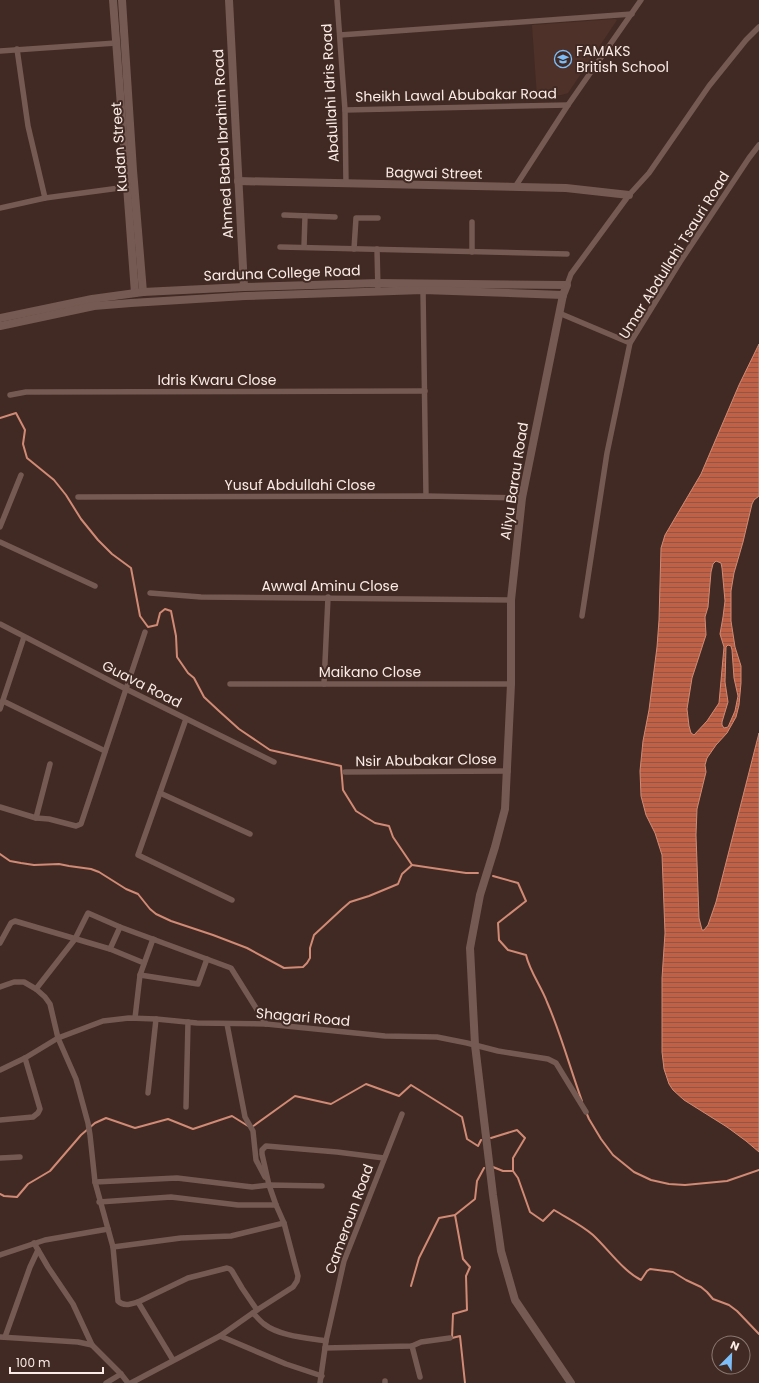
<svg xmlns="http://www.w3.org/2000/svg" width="759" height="1383" font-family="Poppins,sans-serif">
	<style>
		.built { fill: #4e3128 }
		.water { fill: url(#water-rules); stroke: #d18a75; fill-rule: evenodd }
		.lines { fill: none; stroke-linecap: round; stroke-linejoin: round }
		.stream { stroke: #d18a75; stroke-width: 2 }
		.street { stroke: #745a52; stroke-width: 5.5 }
		.secondary { stroke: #745a52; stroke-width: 8 }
		.labels { text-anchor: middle; stroke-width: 4; stroke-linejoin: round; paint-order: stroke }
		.poi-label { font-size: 14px; fill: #faebe6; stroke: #412a23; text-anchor: start }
		.street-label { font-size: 14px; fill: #faebe6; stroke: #412a23 }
	</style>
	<defs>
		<pattern id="water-rules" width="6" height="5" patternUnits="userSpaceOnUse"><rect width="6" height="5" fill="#c06145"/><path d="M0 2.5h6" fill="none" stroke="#915645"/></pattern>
	</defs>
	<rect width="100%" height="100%" fill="#412a23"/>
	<!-- built -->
	<polygon class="built" points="615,19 617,20 568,93 561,95 537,96 532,25"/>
	<!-- water -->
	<path class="water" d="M759,344V496L754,500L752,504L743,542L734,573L731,591V621L735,647L741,666V683L739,705L736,717L727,733L716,745L707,758L705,765L706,772L697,809L696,835L699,918L702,930H704L708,925L716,902L759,733V1152L746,1141L727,1127L684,1100L673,1090L669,1084L664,1069L662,1052V978L665,933L662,855L655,833L646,815L641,796L640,771L643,741L649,710L657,647L659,620L661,548L665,535L701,474L739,385ZM716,561L721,563L722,568L725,601L723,617L720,634L724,647L719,703L707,721L694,735L691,733L689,726L687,709L692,678L706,635L705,617L708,607L711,572L713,564ZM728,645L731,646L732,650L734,678L738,696L735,711L728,727L724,728L722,725V722L728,702L725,682L726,647Z"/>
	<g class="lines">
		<!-- stream -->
		<g class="stream">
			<polyline points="0,418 16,413 25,430 23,444 27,458 54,480 66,495 81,519 98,540 112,554 131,568 140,616 148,627 157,625 160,613 165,609 171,611 176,636 177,657 188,673 194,678 204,697 219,711 239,729 270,750 341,766 343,790 356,811 375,823 389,826 393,837 412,865 466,873 478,873"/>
			<polyline points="0,854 10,861 21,863 34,865 59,864 69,866 91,869 99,872 126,889 138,894 150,909 156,914 171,921 213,935 247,948 284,968 303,967 307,963 310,958 310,948 314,935 342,909 350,902 369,896 398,884 402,874 412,865"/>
			<path d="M493,876L518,883L526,901L498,923L499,940L508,950L526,955C530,972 541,986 547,1002C561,1034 570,1068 582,1101"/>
			<polyline points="586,1112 589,1119 601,1139 613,1155 634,1172 651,1180 669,1184 685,1185 727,1181 759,1170"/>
			<polyline points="252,1127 295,1096 331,1104 366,1084 399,1096 411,1085 462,1117 467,1139 478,1146 481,1140"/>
			<path d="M491,1138L517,1130L525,1138L513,1158V1171L518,1178L530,1212L543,1221L554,1210C567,1218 582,1225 593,1235C608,1249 623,1271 641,1280L647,1271L650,1269L673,1272L686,1280L701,1287L707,1292L713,1299L729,1305L737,1311L759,1334"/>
			<polyline points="493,1167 503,1171 513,1171"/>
			<polyline points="0,1194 4,1196 17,1197 28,1184 50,1171 81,1135 95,1123 106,1118 135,1128 168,1119 193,1129 232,1116 248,1126"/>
			<polyline points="455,1215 463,1259 470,1267 466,1276 467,1310 453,1314 452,1338 460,1336 465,1383"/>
			<polyline points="411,1286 419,1258 439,1218 455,1215 475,1199 477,1181 484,1168"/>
		</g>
		<!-- street -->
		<g class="street">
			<polyline points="337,0 345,110 346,184"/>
			<polyline points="340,35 632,14"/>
			<polyline points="17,49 28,126 45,198"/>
			<polyline points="0,51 116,43"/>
			<polyline points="345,110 568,105"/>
			<polyline points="515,187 568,105 641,0"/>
			<polyline points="0,208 45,198 127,187"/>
			<polyline points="284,215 335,217"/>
			<polyline points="280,247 567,254"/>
			<polyline points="304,247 305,216"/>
			<polyline points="354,249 356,218 378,218"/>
			<polyline points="377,249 378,291"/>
			<polyline points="472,252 472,222"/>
			<polyline points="567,285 571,274 629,195 649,173 709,86 746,40 759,27"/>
			<polyline points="423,290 426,496"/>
			<polyline points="559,313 630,343"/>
			<polyline points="10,395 26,392 425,391"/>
			<polyline points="78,497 426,496 522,498"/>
			<polyline points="0,527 21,475"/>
			<polyline points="0,542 95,586"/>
			<polyline points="150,593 201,597 511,600"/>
			<polyline points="582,616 607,453 630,343 680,262 749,158 759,145"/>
			<polyline points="0,624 126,689 274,762"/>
			<polyline points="230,684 511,684"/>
			<polyline points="324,684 328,597"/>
			<polyline points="3,701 105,751"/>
			<polyline points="0,709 24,637"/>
			<polyline points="186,719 138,855 232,900"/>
			<polyline points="345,772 508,771"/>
			<polyline points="160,793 250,834"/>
			<polyline points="0,807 36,818 49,819 76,826 81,824 145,632"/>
			<polyline points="36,818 50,764"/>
			<polyline points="0,943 11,923 15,921 110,949 144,963"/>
			<polyline points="110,949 120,927"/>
			<polyline points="140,975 198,984 207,959"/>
			<path d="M0,987L14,982H24L36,989L45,997L50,1004L58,1038L76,1079L88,1123L90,1135L95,1182L113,1247L118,1301C124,1307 131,1304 138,1302L173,1360"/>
			<polyline points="36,989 75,939 88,913 120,927 231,968 266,1024"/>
			<polyline points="135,1018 140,975 153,939 155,940"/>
			<polyline points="227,1024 245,1117 253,1131 256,1160 265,1177"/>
			<polyline points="0,1070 25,1058 58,1038 103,1021 129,1018 156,1019 197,1023 266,1024 385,1036 437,1037 467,1043 498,1051 548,1059 556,1063 586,1112"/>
			<polyline points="148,1093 156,1019"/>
			<polyline points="186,1107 188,1022"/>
			<polyline points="0,1120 33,1117 38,1113 40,1109 25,1058"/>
			<polyline points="0,1158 20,1157"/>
			<polyline points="95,1182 177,1178 252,1187 269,1185 322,1186"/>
			<polyline points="99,1202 171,1197 238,1205 276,1205"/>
			<polyline points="34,1243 48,1267 73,1304 92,1345"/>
			<polyline points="113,1247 181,1238 231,1236 284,1223"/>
			<polyline points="0,1255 45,1240 108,1229"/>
			<polyline points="138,1302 188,1278 227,1268 230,1269 232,1271 242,1288 257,1310"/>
			<path d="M253,1313C256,1316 260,1321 264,1324C279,1336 307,1338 326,1341"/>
			<polyline points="220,1336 286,1364 322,1376"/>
			<polyline points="0,1337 78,1342 92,1345 121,1374 128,1383"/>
			<polyline points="5,1337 30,1267 38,1250"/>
			<polyline points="412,1346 420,1377"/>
			<polyline points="325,1348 412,1346 421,1342 450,1338"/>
			<polyline points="106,1383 121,1374"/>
			<polyline points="131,1383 220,1336 257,1310 293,1287 297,1281 298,1276 284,1223 276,1205 269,1185 262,1154 262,1150 266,1146 337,1152 384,1158"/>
			<polyline points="320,1383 326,1341 344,1261 402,1114"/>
			<polyline points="385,1383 385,1381"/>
		</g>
		<!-- secondary -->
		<g class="secondary">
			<polyline points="113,0 135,293"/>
			<polyline points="122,0 133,170 143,292"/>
			<polyline points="229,0 244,287"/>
			<polyline points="238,181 566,188 629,195"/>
			<polyline points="0,318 92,299 143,292 244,287 378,283 567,285 563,295 522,498 511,600 511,684 505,809 495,847 480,895 470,948 475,1045 493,1195 501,1251 515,1300 571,1383"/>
			<polyline points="0,326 94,306 131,303 245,296 423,290 563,295"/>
		</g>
	</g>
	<!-- icons -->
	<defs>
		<g id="school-ring" transform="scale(0.9)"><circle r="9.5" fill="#412a23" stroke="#7dbef9" stroke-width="1.5"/><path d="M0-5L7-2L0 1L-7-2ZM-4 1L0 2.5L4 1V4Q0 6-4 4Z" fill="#7dbef9"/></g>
	</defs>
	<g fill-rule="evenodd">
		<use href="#school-ring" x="563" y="59"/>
	</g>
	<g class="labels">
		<!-- poi labels -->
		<g class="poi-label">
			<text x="576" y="56">FAMAKS<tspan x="576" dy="16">British School</tspan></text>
		</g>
		<!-- street labels -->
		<g class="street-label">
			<text transform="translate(330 93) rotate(-93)" y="5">Abdullahi Idris Road</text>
			<text transform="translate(456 95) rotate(-1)" y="5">Sheikh Lawal Abubakar Road</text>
			<text transform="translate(223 144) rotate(-93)" y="5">Ahmed Baba Ibrahim Road</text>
			<text transform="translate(119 147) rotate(-94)" y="5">Kudan Street</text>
			<text transform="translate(434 173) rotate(1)" y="5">Bagwai Street</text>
			<text transform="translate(674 255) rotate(-58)" y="5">Umar Abdullahi Tsauri Road</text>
			<text transform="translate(282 273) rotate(-2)" y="5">Sarduna College Road</text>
			<text x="217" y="385">Idris Kwaru Close</text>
			<text transform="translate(514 481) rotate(-81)" y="5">Aliyu Barau Road</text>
			<text x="300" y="490">Yusuf Abdullahi Close</text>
			<text x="330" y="591">Awwal Aminu Close</text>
			<text x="370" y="677">Maikano Close</text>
			<text transform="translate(142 684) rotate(27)" y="5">Guava Road</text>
			<text transform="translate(426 760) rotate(-1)" y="5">Nsir Abubakar Close</text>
			<text transform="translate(303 1017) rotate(5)" y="5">Shagari Road</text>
			<text transform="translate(349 1219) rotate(-70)" y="5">Cameroun Road</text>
		</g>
	</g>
	<!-- north arrow -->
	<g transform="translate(731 1355) rotate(23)"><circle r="19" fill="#412a23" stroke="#8b7771"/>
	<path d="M0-3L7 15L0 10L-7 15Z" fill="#7dbef9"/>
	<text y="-6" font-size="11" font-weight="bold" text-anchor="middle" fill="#faebe6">N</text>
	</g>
	<!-- scale -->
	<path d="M10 1367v6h93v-6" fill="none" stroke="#faebe6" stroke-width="2"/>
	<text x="16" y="1367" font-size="12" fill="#faebe6" stroke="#412a23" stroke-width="3" paint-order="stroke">100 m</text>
</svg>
